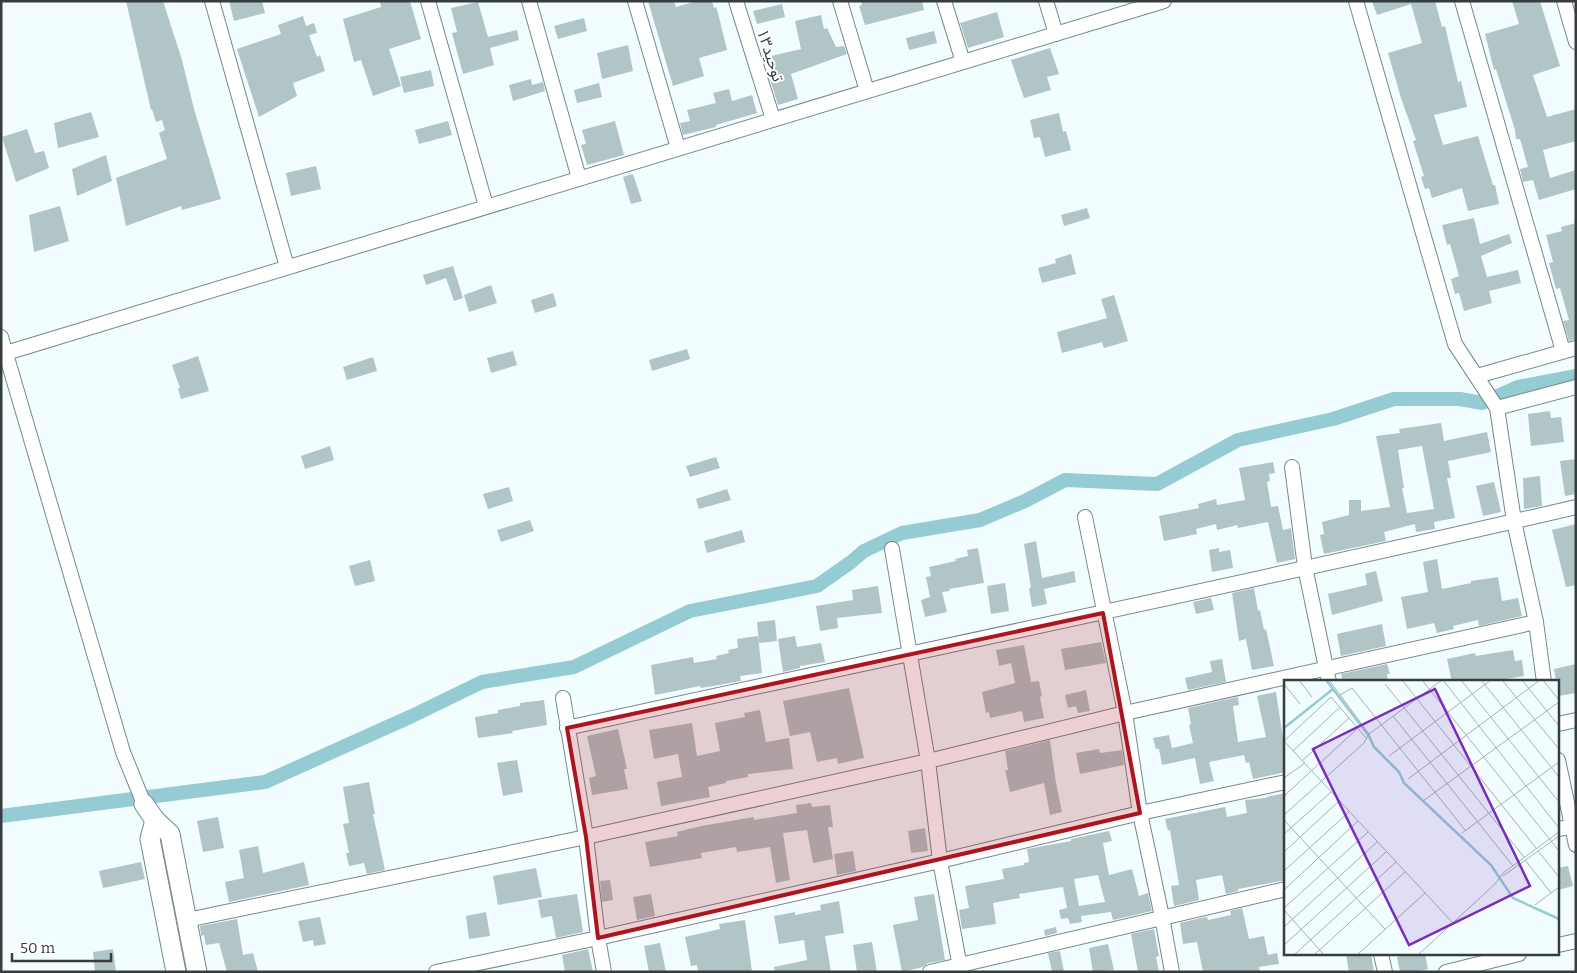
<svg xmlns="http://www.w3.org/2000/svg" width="1577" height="973" font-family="Bitter,'Noto Sans Arabic',serif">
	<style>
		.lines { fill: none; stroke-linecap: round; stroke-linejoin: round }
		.canal { stroke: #95cbd2; stroke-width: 14 }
		.building { fill: #b1c4c6; fill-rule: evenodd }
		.street-casing { stroke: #76888a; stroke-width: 16 }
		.secondary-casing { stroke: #76888a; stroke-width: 21 }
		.street { stroke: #fff; stroke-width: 14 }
		.secondary { stroke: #fff; stroke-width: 19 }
		.marked { fill: #aa1620; fill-opacity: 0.2; stroke: #aa1620; stroke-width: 4; stroke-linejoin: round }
		.labels { text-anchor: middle; stroke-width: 4; stroke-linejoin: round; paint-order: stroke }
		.street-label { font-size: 16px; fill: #363d3e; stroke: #fff }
		.inset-river { fill: none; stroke: #95cbd2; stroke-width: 2.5 }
		.inset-road { fill: none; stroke: #a7b0b2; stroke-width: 1 }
		.view { fill: #7b2cbf; fill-opacity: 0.15; stroke: #7b2cbf; stroke-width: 2.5 }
		.inset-edge { fill: none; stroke: #363d3e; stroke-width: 2.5 }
	</style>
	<rect width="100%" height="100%" fill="#f2fdff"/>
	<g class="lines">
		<!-- canal -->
		<polyline class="canal" points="1,816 265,782 412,716 482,682 574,667 690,611 817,586 851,562 864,551 902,533 980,520 1025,501 1065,480 1157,484 1238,440 1333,419 1394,399 1460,399 1482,403 1518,387 1576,376"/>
	</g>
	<!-- building -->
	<g class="building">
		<polygon points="126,1 163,1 182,60 194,109 221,199 182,210 181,206 126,226 116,178 167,159 159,133 165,130 162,120 156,122 152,109 151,110"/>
		<polygon points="229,1 262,1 265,13 234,21"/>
		<polygon points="380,1 410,1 421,39 389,49 401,86 373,96 361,60 354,62 343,19 381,7"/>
		<polygon points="648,1 674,1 676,7 697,1 712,1 714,8 716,7 719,17 727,50 699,58 704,76 673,86"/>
		<polygon points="861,1 922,1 924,10 865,25 859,6 862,5"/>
		<polygon points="1372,1 1435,1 1442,27 1445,26 1458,82 1461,81 1467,107 1434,115 1443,145 1478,136 1493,185 1495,185 1499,204 1468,211 1462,188 1432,198 1429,188 1425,189 1421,177 1424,176 1413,141 1416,140 1401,98 1388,53 1422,43 1411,4 1377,15"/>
		<polygon points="1512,1 1540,1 1560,66 1533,75 1547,117 1576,109 1576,141 1543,150 1550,178 1576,170 1576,189 1539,200 1533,180 1523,182 1520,169 1528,167 1520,139 1516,139 1515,130 1496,69 1494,70 1485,34 1519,24"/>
		<polygon points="478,2 488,37 517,30 519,40 490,48 494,65 463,74 452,33 457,32 451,8"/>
		<polygon points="782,4 785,17 757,24 753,11"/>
		<polygon points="997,12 1004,37 968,48 960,23"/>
		<polygon points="821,15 824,29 827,28 836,47 844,46 847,54 791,74 798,99 778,105 770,79 772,78 767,57 801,49 795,21"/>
		<polygon points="303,16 306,26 314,23 317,33 309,35 317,57 320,55 325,71 293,83 297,96 259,117 237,49 281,34 278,25"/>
		<polygon points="584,18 587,31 558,39 554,26"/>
		<polygon points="934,31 937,43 909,50 906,38"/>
		<polygon points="628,45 633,71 602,79 597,53"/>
		<polygon points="1050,48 1059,74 1047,77 1051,90 1024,98 1011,60"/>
		<polygon points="431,70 434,86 404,93 400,77"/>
		<polygon points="531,79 532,85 543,82 545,91 513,101 509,85"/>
		<polygon points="599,83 602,97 577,103 574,90"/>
		<polygon points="729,89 732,101 752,95 757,113 716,125 716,127 683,135 680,123 690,121 687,110 716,103 713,93"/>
		<polygon points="91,112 99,137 58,148 54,123"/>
		<polygon points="1059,113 1063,132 1066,131 1071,150 1045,157 1040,137 1034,138 1030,120"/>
		<polygon points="448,121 452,135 419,144 415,130"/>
		<polygon points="615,121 624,155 587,165 581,145 586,144 582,130"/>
		<polygon points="27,129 35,153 44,151 49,168 16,182 2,137"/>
		<polygon points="106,155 112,181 77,196 72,169"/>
		<polygon points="316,166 321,189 291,196 286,173"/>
		<polygon points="633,174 642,201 631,204 623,177"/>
		<polygon points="60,206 69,241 34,252 29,215"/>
		<polygon points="1087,208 1090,218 1064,226 1061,215"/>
		<polygon points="1474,218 1480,244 1509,234 1512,243 1481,256 1487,277 1518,270 1521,283 1489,291 1492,303 1464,311 1459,293 1455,294 1451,279 1459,276 1450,244 1447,245 1442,225"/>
		<polygon points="1576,223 1576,339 1569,341 1563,321 1569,320 1560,288 1556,289 1549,263 1553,262 1546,235 1562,231 1561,227"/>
		<polygon points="1071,254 1076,274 1042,283 1038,268 1056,263 1055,259"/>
		<polygon points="453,266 463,298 454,301 446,278 426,285 423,275"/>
		<polygon points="491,285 497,303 469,312 464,295"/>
		<polygon points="553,293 557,306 535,313 531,300"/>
		<polygon points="1114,295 1128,341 1104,348 1102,342 1062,353 1057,332 1107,318 1101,299"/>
		<polygon points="687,349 690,359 652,371 649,360"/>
		<polygon points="513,351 517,365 491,373 487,358"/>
		<polygon points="198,356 209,391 181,399 178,388 180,388 172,365"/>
		<polygon points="373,357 377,371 347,380 343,367"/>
		<polygon points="1550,411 1551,418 1561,417 1564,442 1531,446 1528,414"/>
		<path d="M1441,423L1444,441L1487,432L1491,452L1448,461L1451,478H1447L1455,518L1434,522L1435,529L1416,532L1415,524L1384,532L1386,541L1324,554L1320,535L1324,534L1322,522L1349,515V500H1361V511L1390,507L1376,436L1400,433L1399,429ZM1422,446L1434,509L1407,513L1402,488H1404L1398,450Z"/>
		<polygon points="330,446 334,460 305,469 301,456"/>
		<polygon points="716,457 720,468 690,477 686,466"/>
		<polygon points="1576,459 1576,494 1565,496 1560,461"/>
		<polygon points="1273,462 1275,473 1269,474 1270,481 1267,482 1271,507 1278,506 1283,530 1291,528 1295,559 1277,563 1268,522 1238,528 1237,525 1217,530 1216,524 1196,529 1197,534 1164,541 1159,516 1199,508 1198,504 1216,499 1217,505 1245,500 1239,468"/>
		<polygon points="1540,476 1542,506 1524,509 1523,478"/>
		<polygon points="1494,482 1501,512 1483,516 1476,486"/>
		<polygon points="509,487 513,501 488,509 483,494"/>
		<polygon points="727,489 731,500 699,509 696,499"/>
		<polygon points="530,520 534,531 501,542 497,530"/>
		<polygon points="1576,524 1576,585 1566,587 1552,530"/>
		<polygon points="742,530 745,542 707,553 704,541"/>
		<polygon points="1036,541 1042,578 1074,571 1076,582 1044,589 1047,604 1032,607 1029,588 1031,588 1024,544"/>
		<polygon points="978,548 984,583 949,589 950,591 942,592 947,612 925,617 921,600 930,597 926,577 931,576 929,567 956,561 955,559 968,556 967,550"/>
		<polygon points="1219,548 1219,552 1230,550 1233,568 1212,572 1209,550"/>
		<polygon points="1437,559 1442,589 1471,583 1471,581 1498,577 1502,601 1518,598 1522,616 1479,626 1478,620 1453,626 1454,629 1437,633 1434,623 1407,629 1401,597 1428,592 1423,562"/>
		<polygon points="370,560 375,581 355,586 349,566"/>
		<polygon points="1376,571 1383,601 1332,615 1328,594 1367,585 1365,574"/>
		<polygon points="1005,583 1009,611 991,614 987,586"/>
		<polygon points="878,586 882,613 837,618 838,628 820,631 816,606 853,600 852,590"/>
		<polygon points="1254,588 1258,611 1260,610 1264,630 1266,629 1274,666 1252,670 1246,639 1239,641 1232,593"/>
		<polygon points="1211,598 1214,610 1196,614 1193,602"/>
		<polygon points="775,620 777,641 759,643 757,622"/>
		<polygon points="1382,624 1386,646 1341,656 1337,634"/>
		<polygon points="758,636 762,673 740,676 741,681 719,685 701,688 700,686 655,695 651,665 693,657 694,663 717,659 716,656 729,653 728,650 738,648 737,639"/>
		<polygon points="795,636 797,647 821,643 825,662 800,666 800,668 783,672 778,639"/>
		<polygon points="1101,642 1106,663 1065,670 1061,649"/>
		<polygon points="1024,645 1031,682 1039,681 1042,696 1040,697 1044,718 1024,722 1022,711 990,718 989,712 986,713 982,692 1015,683 1011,663 999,666 996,650"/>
		<polygon points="1513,650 1515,661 1522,660 1524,676 1487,682 1452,682 1447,659 1475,653 1476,656"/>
		<polygon points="1222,659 1226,682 1188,690 1185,678 1212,672 1210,661"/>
		<polygon points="1387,664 1390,674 1387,674 1388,682 1343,682 1341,674"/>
		<polygon points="1576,664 1576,693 1558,696 1558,682 1556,682 1554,669"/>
		<polygon points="849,688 864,758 838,764 837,758 817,762 810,732 790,736 783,701"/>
		<polygon points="1086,690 1090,711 1078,713 1076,706 1068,708 1065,695"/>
		<polygon points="1276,692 1286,758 1286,772 1253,779 1249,762 1246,763 1244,755 1209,762 1214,781 1200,784 1195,758 1162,765 1159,749 1156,749 1153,738 1169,735 1172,748 1193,743 1189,725 1191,724 1188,708 1238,697 1239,705 1233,706 1238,742 1266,737 1257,696"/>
		<polygon points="544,700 547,725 512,731 513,733 478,738 475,717 498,713 498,710 520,706 520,703"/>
		<polygon points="760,710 766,742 789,738 793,769 748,774 748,777 726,781 726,783 708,787 710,797 661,806 657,782 682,777 678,754 654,759 649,730 692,723 697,756 720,751 715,723 745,717 744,713"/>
		<polygon points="618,729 627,769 624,769 628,789 592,795 589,778 596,776 587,736"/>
		<polygon points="1050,740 1056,783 1062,812 1050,815 1044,783 1010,792 1005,770 1008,770 1005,751"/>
		<polygon points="1099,749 1100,753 1122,750 1124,765 1080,774 1076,753"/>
		<polygon points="517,760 523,792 503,796 497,763"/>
		<polygon points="369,782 375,814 373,814 385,870 367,874 364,863 349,866 346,853 349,853 343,824 349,823 343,787"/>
		<polygon points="1286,793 1286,880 1238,889 1238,891 1226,894 1222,875 1196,880 1199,900 1174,906 1171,886 1179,885 1170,830 1168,831 1165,819 1225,807 1227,817 1247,813 1245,800 1266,798 1266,797"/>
		<polygon points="811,803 812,807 830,805 833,827 828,827 833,859 813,863 807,830 783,833 790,880 776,883 770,847 737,852 736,847 701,853 702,858 650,867 645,842 678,836 677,832 701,826 754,817 754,820 797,813 796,805"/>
		<polygon points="218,817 224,848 203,852 197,821"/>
		<polygon points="925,828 928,851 911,853 908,831"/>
		<path d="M1109,831L1112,841L1103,843L1109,875L1132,869L1139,896L1148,893L1152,911L1113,920L1111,912L1081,916L1082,922L1070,924L1068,918L1061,919L1059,910L1067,908L1063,887L1019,894L1020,898L993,903L996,924L962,929L959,910L969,908L965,886L1004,879L1002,869L1024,865V863L1029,862L1027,849L1071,841V839ZM1098,875L1105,902L1079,906L1074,879Z"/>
		<polygon points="258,846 263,873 304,862 309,885 229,902 225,882 244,878 239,850"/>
		<polygon points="853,851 856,871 837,875 834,854"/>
		<polygon points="141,862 145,879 103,888 99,871"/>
		<polygon points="1568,866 1573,886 1558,890 1558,868"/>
		<polygon points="536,868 542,897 498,905 493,876"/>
		<polygon points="610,880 613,900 602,902 600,881"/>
		<polygon points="577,894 583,932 556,938 552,916 541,918 538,900"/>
		<polygon points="651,894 655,916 637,920 633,897"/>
		<polygon points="934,894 945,960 928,963 923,967 902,972 893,925 918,920 914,897"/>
		<polygon points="839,901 844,933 825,936 831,972 775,972 774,967 807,960 804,940 779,944 774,916 795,912 795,915 821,910 820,905"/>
		<polygon points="1242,908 1249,939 1264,936 1268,955 1277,953 1279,964 1259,967 1260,972 1203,972 1197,942 1183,944 1180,923 1201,918 1207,917 1208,920 1231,915 1230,911"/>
		<polygon points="486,912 490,936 469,939 466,916"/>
		<polygon points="320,917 326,944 314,946 313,940 303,942 298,921"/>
		<polygon points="237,919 243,955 253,953 258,972 227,972 219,943 206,945 204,935 201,936 200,926"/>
		<polygon points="745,920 752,972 698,972 697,965 691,966 685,937 720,929 719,924"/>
		<polygon points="1056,927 1057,933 1045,936 1044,930"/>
		<polygon points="1154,929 1159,956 1156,957 1159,972 1138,972 1131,934"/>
		<polygon points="872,942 877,972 857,972 853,945"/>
		<polygon points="660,943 666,972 649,972 644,946"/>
		<polygon points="1108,944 1114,970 1093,972 1089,948"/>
		<polygon points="113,949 116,972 95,972 93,952"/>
		<polygon points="588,949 593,972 565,972 562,955"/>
		<polygon points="1060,951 1064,972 1052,972 1048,953"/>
		<polygon points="1346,954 1371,954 1374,972 1349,972"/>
		<polygon points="1408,954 1425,954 1428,969 1417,972 1400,972 1397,957"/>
	</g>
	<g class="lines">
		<!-- street casing -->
		<g class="street-casing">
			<g id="street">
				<polyline points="212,1 287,267"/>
				<polyline points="428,1 486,206"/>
				<polyline points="529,1 579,178"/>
				<polyline points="635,1 678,148"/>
				<polyline points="736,1 773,119"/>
				<polyline points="840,1 867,91"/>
				<polyline points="944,1 963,62"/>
				<polyline points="1046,1 1056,34"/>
				<polyline points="1356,1 1455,344 1497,408 1514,521 1536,622 1544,682"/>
				<polyline points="1462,1 1563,351"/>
				<polyline points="1564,1 1576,42"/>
				<polyline points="1,337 123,752 144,804"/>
				<polyline points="6,353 1164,1"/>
				<polyline points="1477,376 1576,348"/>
				<polyline points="1497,408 1576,387"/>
				<polyline points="1292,467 1305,567 1329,682"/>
				<polyline points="1085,517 1125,713 1140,813 1162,917 1172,972"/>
				<polyline points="892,549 928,761 940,861 961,972"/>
				<polyline points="563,698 586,837 598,938 604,972"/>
				<polyline points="1558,724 1576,720"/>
				<path d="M567,728C903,654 1241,585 1576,507"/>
				<polyline points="1558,760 1576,845"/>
				<polyline points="1558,829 1576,826"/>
				<polyline points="187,920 586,837 928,761 1125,713 1536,622"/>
				<polyline points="1558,945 1576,941"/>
				<polyline points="1381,954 1385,972"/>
				<polyline points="436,972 598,938 940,861 1140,813 1286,782"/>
				<polyline points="930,972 1286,889"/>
				<polyline points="1446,972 1519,954"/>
			</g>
		</g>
		<!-- secondary casing -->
		<g class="secondary-casing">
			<g id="secondary">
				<polyline points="144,804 155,820 170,834 197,972"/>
				<polyline points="155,820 150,839 176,972"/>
			</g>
		</g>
		<!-- street -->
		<use href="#street" class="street"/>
		<!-- secondary -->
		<use href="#secondary" class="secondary"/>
	</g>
	<!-- marked area -->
	<path class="marked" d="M1103,613L1140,813L598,938L586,837L567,728Z"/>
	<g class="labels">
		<!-- street labels -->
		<g class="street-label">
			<text transform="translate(771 55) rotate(72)" y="6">توحید۱۳</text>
		</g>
	</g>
	<!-- overview -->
	<g transform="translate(1284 680)">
		<rect width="275" height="275" fill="#f2fdff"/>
		<path class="inset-river" d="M42,0L85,56L90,67L115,92L120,103L207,185L229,218L275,239M0,48L49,9"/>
		<path class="inset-road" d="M15,0L28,17M45,0L85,54M118,0L252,168M138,0L275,171M159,0L275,148M177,0L275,122M197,0L275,97M218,0L275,69M238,0L275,46M259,0L275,20M0,4L16,24M101,4L240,177M56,15L68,8L181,150M109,36L229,186M0,61L169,243M0,61L47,17L82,58M9,71L56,27M105,76L207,0M18,81L65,38M0,98L21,83M124,99L256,0M0,116L73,49M139,121L275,22M0,135L80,63L85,54L158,0M0,140L101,249M178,153L275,82M0,154L47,112M254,171L275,197M0,172L55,121M241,180L267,213M0,191L65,132M219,196L275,156M0,210L74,141M251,225L275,207M0,228L84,152M0,230L40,275M0,247L93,162M0,265L102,172M10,275L112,182M30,275L121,192M73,275L141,213M134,275L211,204L219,193L275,152"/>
		<path class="view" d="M151,9L246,206L125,265L29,69Z"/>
		<rect width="275" height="275" class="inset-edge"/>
	</g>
	<!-- border -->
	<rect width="1577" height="973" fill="none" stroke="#363d3e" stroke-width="5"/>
	<!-- scale -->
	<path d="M12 953v8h99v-8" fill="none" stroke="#363d3e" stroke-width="2.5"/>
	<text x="20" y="953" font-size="15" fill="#363d3e" stroke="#ffffff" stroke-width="4" paint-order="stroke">50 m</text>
</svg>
